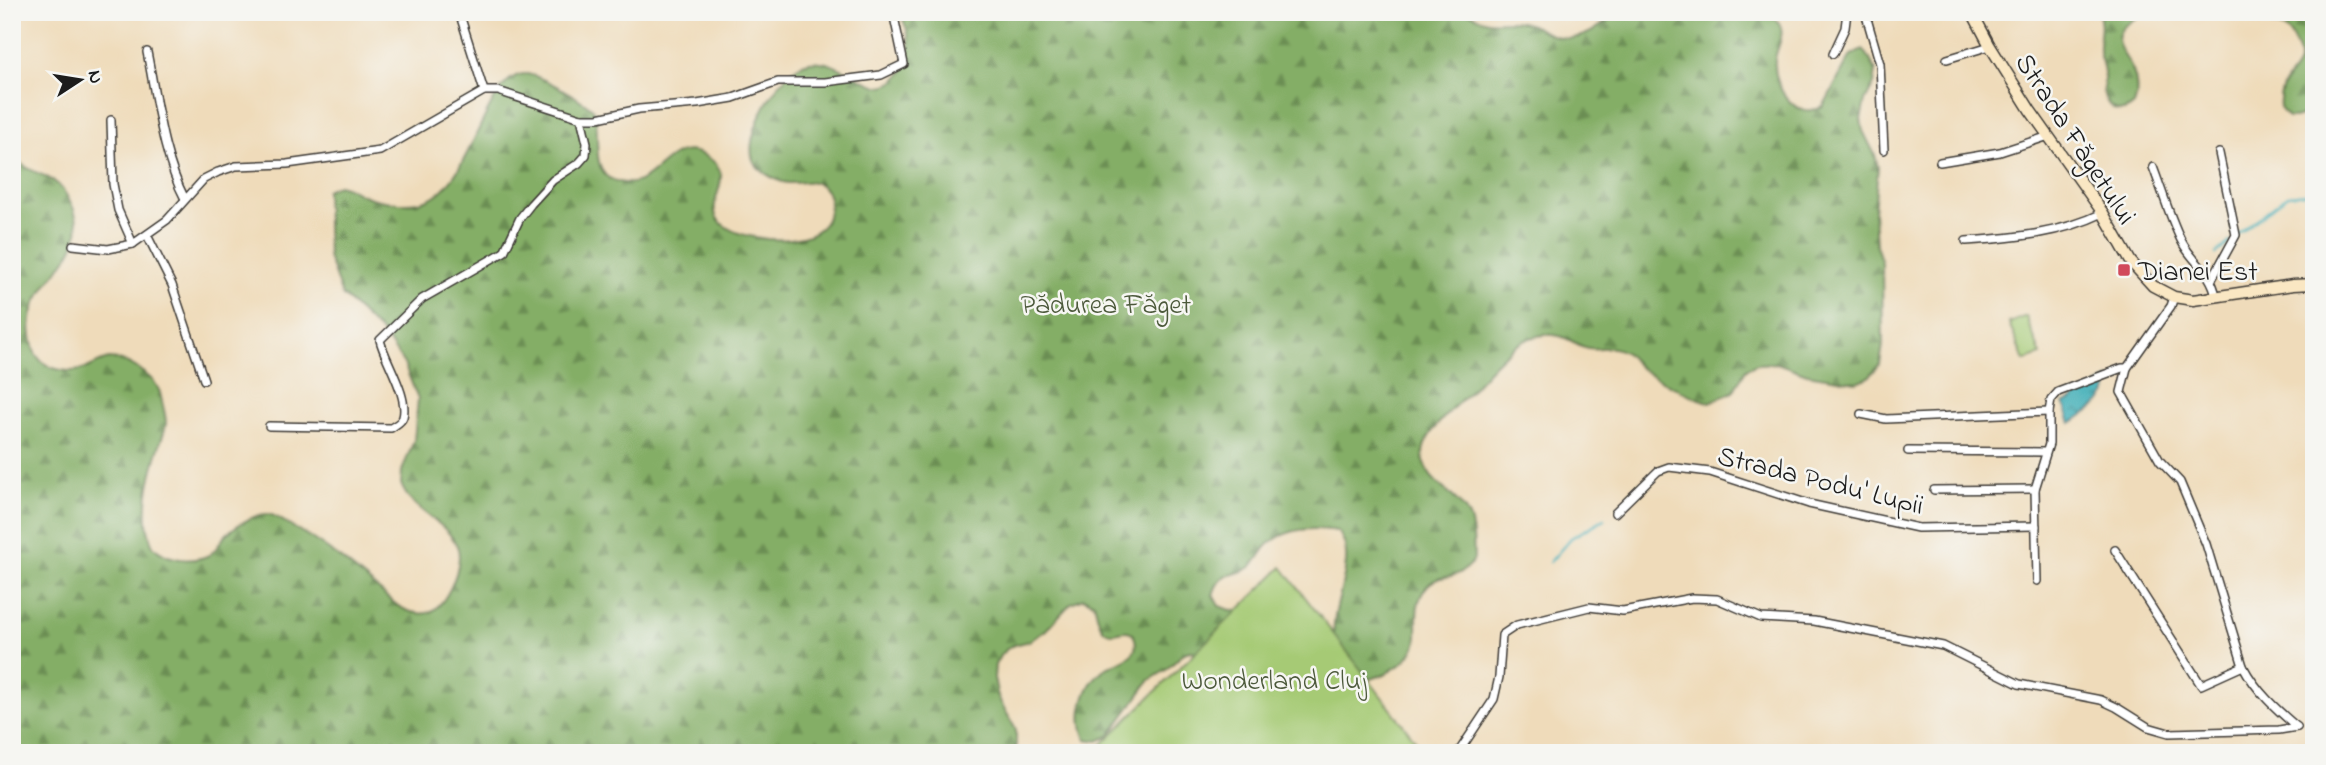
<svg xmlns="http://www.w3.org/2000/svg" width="2326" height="765" font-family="'Indie Flower',sans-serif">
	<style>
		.forest { fill: url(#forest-firs); stroke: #506541; stroke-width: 2 }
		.green { fill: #a6ca74; stroke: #617348; stroke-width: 2 }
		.water { fill: url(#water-ripples); stroke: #2b6468; stroke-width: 2 }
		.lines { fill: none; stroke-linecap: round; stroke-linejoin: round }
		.stream { stroke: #3aacb5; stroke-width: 2.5 }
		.minor-casing { stroke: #3c3934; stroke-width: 10 }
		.secondary-casing { stroke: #3c3934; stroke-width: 13 }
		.minor { stroke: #fff; stroke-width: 7 }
		.secondary { stroke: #fae7c3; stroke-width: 10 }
		.poi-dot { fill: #d1495b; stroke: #f6f6f2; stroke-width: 2.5 }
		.labels { text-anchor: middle; stroke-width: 5; stroke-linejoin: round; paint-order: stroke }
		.street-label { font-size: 28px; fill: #1c1c1c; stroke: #f6f6f2 }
		.poi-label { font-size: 28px; fill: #1c1c1c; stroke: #f6f6f2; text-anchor: start }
		.park-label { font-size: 28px; fill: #4c593b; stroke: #f6f6f2 }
	</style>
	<defs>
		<pattern id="forest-firs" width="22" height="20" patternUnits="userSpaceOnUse" patternTransform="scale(1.75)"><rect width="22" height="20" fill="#84ae66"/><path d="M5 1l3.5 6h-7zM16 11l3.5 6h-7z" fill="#6b8d53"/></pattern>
		<pattern id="water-ripples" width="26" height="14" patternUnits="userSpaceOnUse" patternTransform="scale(1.75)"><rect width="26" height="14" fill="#3aacb5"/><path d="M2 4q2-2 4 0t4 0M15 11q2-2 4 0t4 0" fill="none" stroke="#308b92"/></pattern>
	</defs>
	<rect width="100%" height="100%" fill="#f6f6f2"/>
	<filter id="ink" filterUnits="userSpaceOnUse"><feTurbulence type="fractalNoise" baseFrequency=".0143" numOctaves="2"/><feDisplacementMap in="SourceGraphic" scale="14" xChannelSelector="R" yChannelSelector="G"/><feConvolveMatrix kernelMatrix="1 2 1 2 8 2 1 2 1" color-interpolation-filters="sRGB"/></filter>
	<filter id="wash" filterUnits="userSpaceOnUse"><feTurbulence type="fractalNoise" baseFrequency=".00686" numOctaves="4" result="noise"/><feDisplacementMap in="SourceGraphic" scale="28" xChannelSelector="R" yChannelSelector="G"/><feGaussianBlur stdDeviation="1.57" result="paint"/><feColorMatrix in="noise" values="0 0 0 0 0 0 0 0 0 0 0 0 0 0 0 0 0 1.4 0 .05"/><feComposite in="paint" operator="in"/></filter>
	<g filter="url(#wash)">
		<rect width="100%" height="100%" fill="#efdbba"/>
		<!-- forest -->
		<g class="forest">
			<path d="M900,12H1468C1493,28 1497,18 1521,22C1533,24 1541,31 1552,35C1577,45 1599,30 1616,12H1766C1773,16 1779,20 1781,28C1784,38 1776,49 1775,60C1773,86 1793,121 1823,107L1851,55L1863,50L1867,54L1876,71L1874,84L1865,101L1861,119L1863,131L1875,155L1878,167L1874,212L1876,245L1882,263L1883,345L1880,364L1868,378L1856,382L1807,374L1777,363L1757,364L1746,369L1733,392L1710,402C1696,400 1651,376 1639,367C1634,362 1630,356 1624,352C1612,344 1601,350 1588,348C1578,346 1569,338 1559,336C1520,327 1492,368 1469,392C1455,407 1422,434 1423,455C1424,484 1459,493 1469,517C1475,530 1473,546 1474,559C1458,585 1437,570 1425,589C1414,605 1418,619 1417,637C1416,660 1386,676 1366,680C1359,670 1335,647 1334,636C1330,607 1361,554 1337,531C1313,527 1284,528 1266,547C1261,553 1256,564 1249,568C1230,579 1221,569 1213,595L1219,606L1231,610L1252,609L1209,653L1190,651L1184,653L1166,670L1150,680L1109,736L1098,741L1086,739C1076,717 1083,686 1103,670C1113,663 1141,659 1135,639C1130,623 1116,637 1107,632C1098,627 1097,612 1094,603L1083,598L1071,603L1045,631L1029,641L1011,646L1001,654L995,665L994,678L998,697L1016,730V749L1019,753H12V154C16,158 19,162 23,165C37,175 53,176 63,190C112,256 21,276 31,336C32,343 33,351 37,356C46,369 66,373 80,370C91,368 99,360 110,359C122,359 135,366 144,373C151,378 158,384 160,393C162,403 166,414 166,424C165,431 162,437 160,444C152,470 145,495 147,522C148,530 149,540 154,547C166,560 193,563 209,555C216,551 220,541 226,535C233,527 256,513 268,514C276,515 284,522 291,526C324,544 352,567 380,591C393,603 408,616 427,613C446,609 465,563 457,546C445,519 411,512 401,484L402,471L414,440L418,399L404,364L385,336L342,295L328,257L326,190L338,185C348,186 354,191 363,195C380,202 409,206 426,200C474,183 484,73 526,74C541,75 580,99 593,109C602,127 590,167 609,178C655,203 662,131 707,157C744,178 692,207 728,228C751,242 825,250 829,211C830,205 830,196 826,191C817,176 802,184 788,183C777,182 763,173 756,165C737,142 781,66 809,62C833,58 856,80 878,86C904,86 913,55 908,34C907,26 902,20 900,12Z"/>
			<path d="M2098,12H2150C2144,16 2136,17 2130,22C2105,38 2126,54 2133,71C2137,81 2138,95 2134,105C2120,118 2106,109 2103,91C2103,85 2105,80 2104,74C2104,66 2100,59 2099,52C2098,38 2104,26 2098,12Z"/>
			<path d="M2232,12H2314V112L2294,118H2288L2280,108C2276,71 2313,73 2293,40C2291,35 2288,30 2283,28C2274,23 2266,24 2257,23C2247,22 2240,18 2232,12Z"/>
		</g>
		<!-- green -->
		<g class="green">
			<polygon points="2026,316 2041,355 2024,361 2009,323"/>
			<polygon points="1282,567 1425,753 1093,753"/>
		</g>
		<!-- water -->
		<path class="water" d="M2109,379C2110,402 2089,411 2071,423L2064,404Z"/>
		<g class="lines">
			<!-- stream -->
			<g class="stream">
				<polyline points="2237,235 2288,195 2314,192"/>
				<polyline points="2216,254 2230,242"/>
				<polyline points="1550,562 1571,538 1604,519"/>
			</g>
		</g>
	</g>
	<g filter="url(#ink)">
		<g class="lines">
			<!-- minor casing -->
			<g class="minor-casing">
				<g id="minor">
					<polyline points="459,12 484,91"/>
					<polyline points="1865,12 1880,64 1884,150"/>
					<path d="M147,52C157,101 162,155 185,199"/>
					<polyline points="1833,54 1845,28 1847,12"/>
					<polyline points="1947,59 1990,46"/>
					<polyline points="111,120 113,184 118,210 133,244"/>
					<polyline points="1940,162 2000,152 2049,136"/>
					<path d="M2153,167C2162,191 2170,217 2181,240C2192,263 2211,270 2216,296"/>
					<polyline points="147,235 172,285 204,380"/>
					<path d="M1966,241C2013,238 2060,234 2103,213"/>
					<polyline points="73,245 108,249 133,244 167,220 204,179 218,172 236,166 287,164 380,151 484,91 498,91 581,118 598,118 639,109 697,104 733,98 778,82 825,82 881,75 904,64 893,12"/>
					<polyline points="2212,279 2236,235 2219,153"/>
					<path d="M2174,297L2171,306L2127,368L2121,392L2160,461L2180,482L2206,544L2243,666C2256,691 2276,709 2297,727"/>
					<polyline points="1861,414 1886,419 2049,412"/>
					<path d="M269,426L391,428C395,425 401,423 403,417C409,396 385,361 380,340L422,299L504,252L520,218L531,204L553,180L579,163L586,155L587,143L581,118"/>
					<polyline points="1908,451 2045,452"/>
					<polyline points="1934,490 2035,489"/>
					<polyline points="1615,513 1658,471 1669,467 1710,472 1809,504 1918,528 2036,526"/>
					<polyline points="2115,550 2201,685 2243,666"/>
					<polyline points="2037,581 2035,489 2049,444 2049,412 2051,400 2058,392 2122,368 2127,368"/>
					<polyline points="1458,753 1494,699 1499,677 1502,635 1517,625 1589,607 1623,611 1692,598 1717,599 1761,618 1814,621 1943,646 2019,684 2101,700 2116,707 2148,727 2169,733 2279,730 2297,727"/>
				</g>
			</g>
			<!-- secondary casing -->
			<g class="secondary-casing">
				<polyline id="secondary" points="1972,12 1990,46 2030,110 2103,213 2131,262 2153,286 2174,297 2193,300 2293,285 2314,284"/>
			</g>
			<!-- minor -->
			<use href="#minor" class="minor"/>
			<!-- secondary -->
			<use href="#secondary" class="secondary"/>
		</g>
	</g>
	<!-- markers -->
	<rect class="poi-dot" x="2117" y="263" width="14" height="14" rx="3.5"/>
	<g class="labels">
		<!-- street labels -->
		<g class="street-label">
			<text transform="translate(2077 138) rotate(57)" y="10">Strada Făgetului</text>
			<text transform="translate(1821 479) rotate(14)" y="10">Strada Podu' Lupii</text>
		</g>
		<!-- poi labels -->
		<g class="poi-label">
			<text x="2138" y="280">Dianei Est</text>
		</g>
		<!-- park labels -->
		<g class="park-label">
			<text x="1106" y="313">Pădurea Făget</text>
			<text x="1274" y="689">Wonderland Cluj</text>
		</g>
	</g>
	<!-- margin -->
	<rect width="2326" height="765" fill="none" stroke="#f6f6f2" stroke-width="42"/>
	<!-- north arrow -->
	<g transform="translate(80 80) rotate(78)" stroke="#f6f6f2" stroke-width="5" paint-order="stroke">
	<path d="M0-5L12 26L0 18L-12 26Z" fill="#1c1c1c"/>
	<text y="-10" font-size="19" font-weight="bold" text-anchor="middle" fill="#1c1c1c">N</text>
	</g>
</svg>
